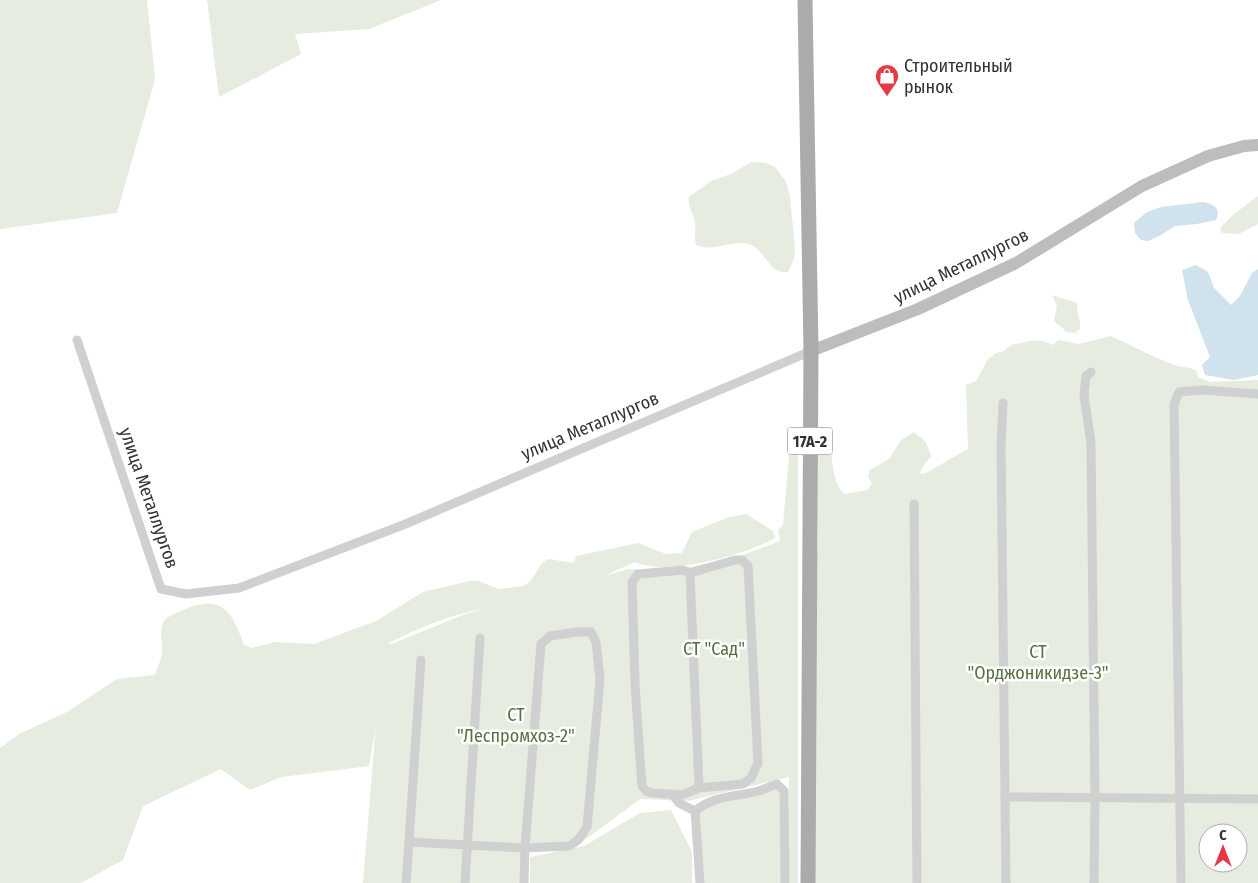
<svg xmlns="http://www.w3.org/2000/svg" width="1258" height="883" font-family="'Fira Sans Condensed',sans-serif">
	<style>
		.green { fill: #e6ecdf; fill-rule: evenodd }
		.water { fill: #cfe2ee }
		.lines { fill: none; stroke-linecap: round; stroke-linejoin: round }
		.street { stroke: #d0d0d0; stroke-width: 9 }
		.secondary { stroke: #bdbdbd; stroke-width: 12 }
		.primary { stroke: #ababab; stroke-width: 15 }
		.labels { text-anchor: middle; stroke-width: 5; stroke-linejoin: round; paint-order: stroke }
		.shield { fill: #fff; stroke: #707070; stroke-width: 1 }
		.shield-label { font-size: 16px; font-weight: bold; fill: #333 }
		.poi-label { font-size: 18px; fill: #333; stroke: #fff; text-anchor: start }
		.street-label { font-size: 18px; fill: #333; stroke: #fff }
		.park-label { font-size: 18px; fill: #56703f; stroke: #fff }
	</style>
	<rect width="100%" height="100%" fill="#fff"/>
	<!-- green -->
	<g class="green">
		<polygon points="0,0 147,0 155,79 117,213 0,229"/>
		<polygon points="207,0 441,0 369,29 295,34 301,54 219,97"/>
		<path d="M751,162L766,163L775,167L786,182L790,197L795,249L794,259L788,272C768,274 767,252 751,245C734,238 714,253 696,245C694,238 696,232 695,225C695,214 687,208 689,197L711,181L731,174Z"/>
		<polygon points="1258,196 1258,224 1239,234 1222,233 1220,228 1234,214"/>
		<path d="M1052,295L1077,303C1076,312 1081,319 1080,329L1075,333L1067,332L1054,321L1057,306Z"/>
		<path d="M1111,336C1131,345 1151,356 1171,364C1180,368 1190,366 1197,371L1198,377L1210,382L1258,380V883H815V554L818,550V438L830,440C832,455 832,485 845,494L868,490L872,483L868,477L870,470L889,459L901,440L914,432L926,442L931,456L922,468L920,474L926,473L968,449L966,385L976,381L988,359L996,353L1004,351L1013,344C1021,344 1024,342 1031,341C1038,339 1046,342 1053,345L1058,340L1078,344ZM1208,833H1238V863H1208Z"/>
		<path d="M791,432L798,435V883H788L789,777L688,801L640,799L582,842L558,849L527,847L525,883H363L376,725L369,766L281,777L250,790L221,769L143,806L123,860L81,883H0V748L19,734L67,712L117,679L155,675C157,668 161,661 162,653C163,644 159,632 163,623C166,616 175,614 181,611C221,593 231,609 244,645L252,648L275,642L314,644L376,621L423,592L470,581H478L499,589L523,586L530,582L542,563L548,559L574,563L576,556L638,543L666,554L682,553L692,532L729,517L746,514L773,531L775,538C746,555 666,577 635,562L604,576L629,569L657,570L691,567L740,556L780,541L778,530L783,525ZM482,609L460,616L389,645V643C419,628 449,615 482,609Z"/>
		<polygon points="776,788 780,794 781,883 703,883 698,813 705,806"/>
		<polygon points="671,810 692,852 692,883 530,883 530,857 584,846 640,813"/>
	</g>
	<!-- water -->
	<g class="water">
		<path d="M1203,202C1213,204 1222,208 1216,220L1197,224L1175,226L1161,235L1148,241L1141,240L1135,233L1134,223L1147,212L1161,207Z"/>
		<polygon points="1196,265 1208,272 1214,288 1231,305 1240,296 1252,273 1258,269 1258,375 1234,380 1205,375 1202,365 1210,357 1188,300 1182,270"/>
	</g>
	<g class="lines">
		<!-- street -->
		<g class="street">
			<polyline points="77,340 161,589 186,594 239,588 403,525 811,351"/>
			<polyline points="1091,372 1086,376 1084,395 1091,443 1095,797 1094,883"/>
			<polyline points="1003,403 1001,447 1006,883"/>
			<polyline points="914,504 917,883"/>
			<polyline points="690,573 735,560 742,560 748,566 758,763 751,778 743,784 699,788 682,795 652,793 646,791 642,786 635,685 632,582 638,574 683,570 690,573 699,788"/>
			<polyline points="421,660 409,842 525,848 569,846 578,840 587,827 600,679 596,642 591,632 577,632 550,636 541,644 525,848 524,883"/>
			<polyline points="673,795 679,803 695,811"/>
			<polyline points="1005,797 1258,799"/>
			<polyline points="406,883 409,842"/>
			<polyline points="465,883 480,638"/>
			<path d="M700,883L695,811C715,795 735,797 758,791C765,789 771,786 777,784L784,791L785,883"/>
			<polyline points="1181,883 1174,404 1179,392 1202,390 1258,394"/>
		</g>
		<!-- secondary -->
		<polyline class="secondary" points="811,351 918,309 1016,263 1142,186 1208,156 1244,146 1258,145"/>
		<!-- primary -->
		<polyline class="primary" points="805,0 811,351 808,883"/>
	</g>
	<!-- icons -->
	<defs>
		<g id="shop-pin" transform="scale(1.25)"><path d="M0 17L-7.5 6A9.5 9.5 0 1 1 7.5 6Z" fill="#e63946" stroke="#fff"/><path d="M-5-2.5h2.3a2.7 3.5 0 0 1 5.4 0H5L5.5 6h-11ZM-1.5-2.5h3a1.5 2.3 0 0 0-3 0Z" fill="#fff"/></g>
	</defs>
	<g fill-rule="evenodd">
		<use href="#shop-pin" x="887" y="76"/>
	</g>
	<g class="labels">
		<!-- shield labels -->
		<rect class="shield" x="787.5" y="427.5" width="45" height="27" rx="4"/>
		<g class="shield-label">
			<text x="810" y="447">17А-2</text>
		</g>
		<!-- poi labels -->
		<g class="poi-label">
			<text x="904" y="72">Строительный<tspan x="904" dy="21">рынок</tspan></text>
		</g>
		<!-- street labels -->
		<g class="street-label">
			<text transform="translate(961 266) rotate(-26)" y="6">улица Металлургов</text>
			<text transform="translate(590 426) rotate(-23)" y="6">улица Металлургов</text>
			<text transform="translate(149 498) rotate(71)" y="6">улица Металлургов</text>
		</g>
		<!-- park labels -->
		<g class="park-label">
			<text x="714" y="655">СТ "Сад"</text>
			<text x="1038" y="658">СТ<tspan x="1038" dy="21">"Орджоникидзе-3"</tspan></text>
			<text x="516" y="721">СТ<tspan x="516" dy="21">"Леспромхоз-2"</tspan></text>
		</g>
	</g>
	<!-- north arrow -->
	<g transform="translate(1223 848)"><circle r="24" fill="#ffffff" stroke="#adadad"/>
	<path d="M0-4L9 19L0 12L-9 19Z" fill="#e63946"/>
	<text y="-8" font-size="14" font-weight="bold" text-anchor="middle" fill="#333333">С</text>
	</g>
</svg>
